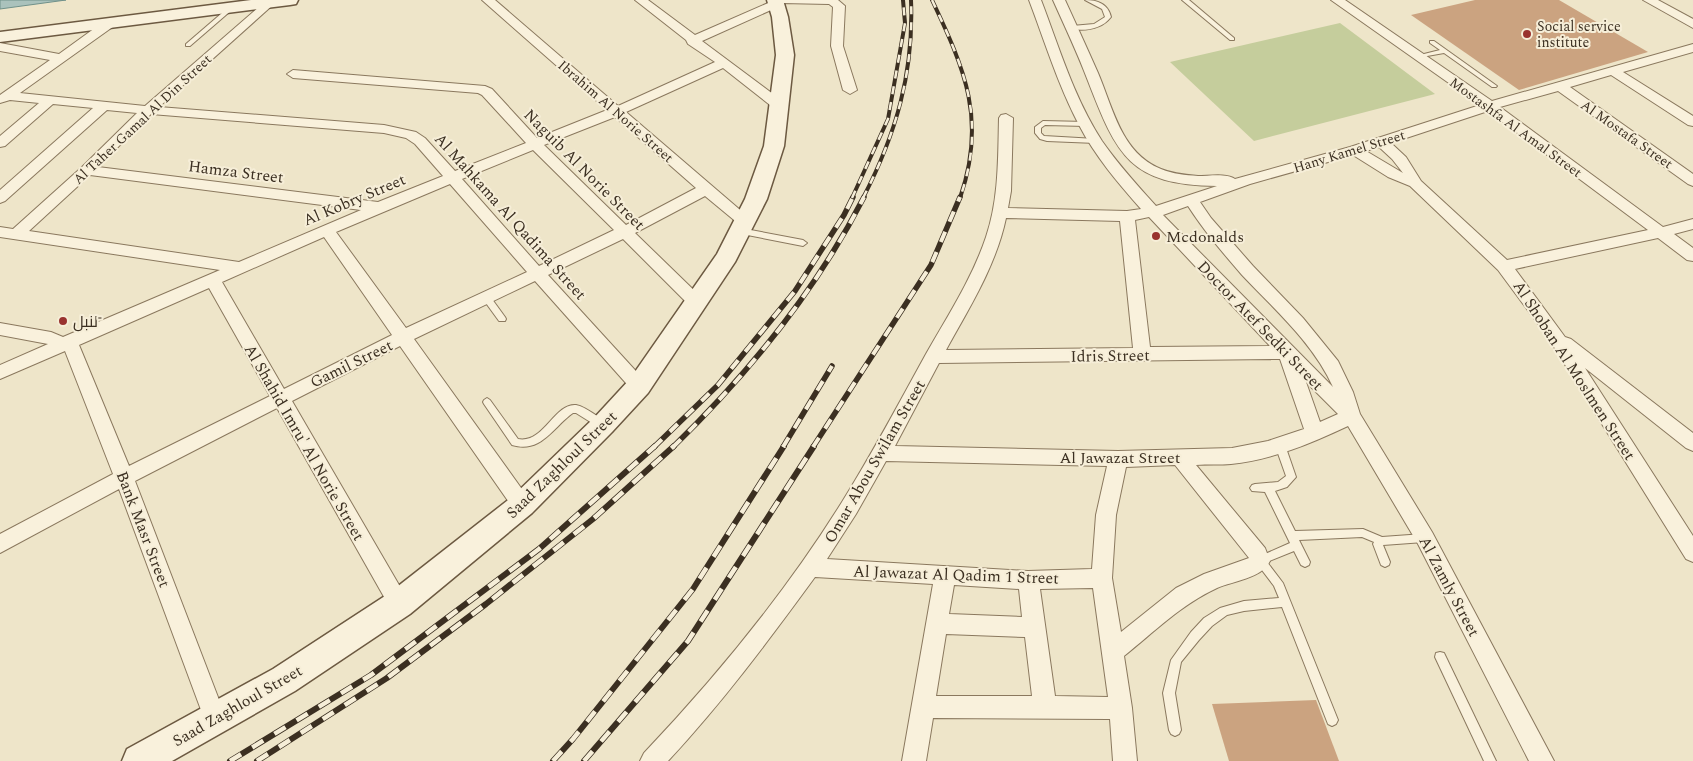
<svg xmlns="http://www.w3.org/2000/svg" width="1693" height="761" font-family="Spectral,Cairo,serif">
	<style>
		.green { fill: #c5cd9c }
		.water { fill: #aac2bc; stroke: #70918a }
		.building { fill: #cba380 }
		.lines { fill: none; stroke-linecap: round; stroke-linejoin: round }
		.lane-casing { stroke: #8a785e; stroke-width: 2 }
		.street-casing { stroke: #8a785e; stroke-width: 2 }
		.secondary-casing { stroke: #6c5941; stroke-width: 3 }
		.lane { fill: #f9f1dc; fill-rule: evenodd }
		.street { fill: #f9f1dc; fill-rule: evenodd }
		.secondary { fill: #f9f1dc; fill-rule: evenodd }
		.rail-far2-casing { stroke: #3b2f21; stroke-width: 4 }
		.rail-far1-casing { stroke: #3b2f21; stroke-width: 5.5 }
		.rail-casing { stroke: #3b2f21; stroke-width: 6 }
		.rail-far2 { stroke: #f6eed8; stroke-width: 2.5; stroke-dasharray: 8; stroke-linecap: butt }
		.rail-far1 { stroke: #f6eed8; stroke-width: 4; stroke-dasharray: 11; stroke-linecap: butt }
		.rail { stroke: #f6eed8; stroke-width: 4.5; stroke-dasharray: 13; stroke-linecap: butt }
		.poi-dot { fill: #99332f; stroke: #f6eed8; stroke-width: 2 }
		.labels { text-anchor: middle; stroke-width: 4; stroke-linejoin: round; paint-order: stroke }
		.far-poi-label { font-size: 14px; fill: #3b2f21; stroke: #f6eed8; text-anchor: start }
		.far-street-label { font-size: 14px; fill: #3b2f21; stroke: #f6eed8 }
		.street-label { font-size: 16px; fill: #3b2f21; stroke: #f6eed8 }
		.poi-label { font-size: 16px; fill: #3b2f21; stroke: #f6eed8; text-anchor: start }
	</style>
	<rect width="100%" height="100%" fill="#eee5c9"/>
	<!-- green -->
	<polygon class="green" points="1340,23 1435,94 1254,141 1170,62"/>
	<!-- water -->
	<polygon class="water" points="0,0 66,0 0,9"/>
	<!-- building -->
	<g class="building">
		<polygon points="1475,0 1559,0 1648,52 1519,90 1411,15"/>
		<polygon points="1316,700 1339,761 1229,761 1212,704"/>
	</g>
	<g class="lines">
		<!-- lane casing -->
		<g class="lane-casing">
			<g id="lane">
				<path d="M1085,0C1098,0 1108,4 1111,17C1101,30 1085,31 1070,29V27L1072,26L1094,24L1105,17L1102,9Z"/>
				<polygon points="1182,0 1189,0 1234,38 1234,40 1230,40"/>
				<polygon points="229,7 234,8 190,46 186,46 186,44"/>
				<polygon points="1430,41 1434,41 1497,86 1496,87 1492,87 1444,53 1416,58 1416,56 1440,50 1430,43"/>
				<polygon points="1043,121 1086,122 1089,124 1086,126 1045,125 1041,128 1041,133 1044,136 1096,139 1099,141 1096,143 1047,141 1040,139 1035,133 1035,127"/>
				<polygon points="740,228 803,240 807,243 803,246 737,233 736,231"/>
				<polygon points="486,294 489,295 505,317 506,319 505,321 499,321 483,299 482,297"/>
				<path d="M487,398L490,400L518,439C544,444 554,403 576,405C586,407 598,417 606,422L608,425L606,428H600L576,413H573C553,427 541,454 512,445L484,404L483,402L484,400Z"/>
				<polygon points="1280,441 1283,442 1285,445 1296,477 1287,487 1275,491 1295,531 1363,529 1382,537 1424,534 1428,535 1429,538 1428,541 1424,542 1383,545 1390,562 1389,565 1385,567 1381,565 1373,544 1374,542 1362,537 1299,540 1310,562 1309,565 1305,567 1301,565 1294,551 1267,562 1283,583 1338,720 1336,724 1332,726 1328,724 1282,607 1244,611 1227,615 1212,626 1199,640 1181,662 1175,693 1181,730 1179,734 1175,736 1171,734 1169,730 1163,693 1171,660 1191,632 1204,618 1220,608 1244,601 1279,598 1274,586 1255,561 1256,558 1290,543 1265,492 1252,491 1250,488 1252,485 1255,484 1278,482 1286,476 1275,445 1277,442"/>
				<polygon points="1440,652 1444,653 1496,761 1484,761 1435,657 1436,653"/>
			</g>
		</g>
		<!-- street casing -->
		<g class="street-casing">
			<g id="street">
				<path d="M267,0L273,1L275,3L159,107L384,125L416,132L425,138L455,171L526,143L482,95L478,93L293,78L287,74L293,70L485,86L492,89L537,138L607,110L482,0H495L618,106L715,62L688,44L686,40L635,0H648L695,35L775,0H838L845,6L843,46L857,90L850,94L843,90L831,46L833,7L829,4L782,3L780,6L702,41L785,103L787,106L785,109H775L723,68L626,112L753,221L750,225H740L705,196L635,233L703,299L705,303L703,307L697,309L691,307L623,239L548,275L645,381L648,386L645,391L639,393L633,391L535,281L414,339L529,499L532,505L529,511L522,513L515,511L400,346L292,401L406,597L409,604L406,611L399,614L392,611L277,408L135,481L226,718L223,726L215,729L207,726L204,718L119,489L0,553V534L113,474L65,351L0,379V365L48,344L0,335V323L51,332L63,337L220,270L0,237V227L13,229L82,167L137,113L107,110L5,201L0,203V190L93,108L53,104L5,146L0,147V136L39,103L10,100L0,103V95L50,60L0,51V43L59,54L106,20H114L116,23L114,26L20,93L145,106ZM151,114L384,133L406,138L415,144L443,176L378,202L98,167ZM615,117L696,188L626,225L544,145ZM533,150L614,230L539,266L462,179ZM90,175L361,210L239,262L29,231ZM450,184L527,272L406,328L336,232ZM324,237L392,335L284,389L222,282ZM209,288L270,396L129,466L79,345Z"/>
				<path d="M1029,0H1041C1059,47 1074,98 1102,141C1118,164 1137,185 1156,206L1217,186C1130,185 1117,156 1088,81C1078,54 1065,27 1053,0H1065C1076,24 1087,48 1098,73C1113,108 1121,153 1161,169C1173,174 1185,175 1198,176C1209,176 1227,173 1235,179L1350,147L1480,105L1331,0H1345L1492,101L1693,44V52L1623,72L1693,116V126L1688,125L1611,75L1570,87L1693,174V186L1688,184L1558,91L1500,107L1663,227L1693,219V229L1674,234L1693,248V261L1687,260L1658,238L1515,269L1565,337L1571,339L1693,433V451L1686,448L1585,368L1693,536V562L1686,559L1549,339L1498,270L1410,186L1388,177L1353,155L1250,184L1200,202L1211,218L1253,266L1303,318L1338,361L1353,392L1360,414L1432,532L1554,761H1529L1418,544L1348,426C1312,443 1272,460 1231,464C1220,465 1208,464 1196,465L1265,548L1270,561C1262,578 1234,581 1217,588C1182,604 1154,632 1124,656L1132,708L1137,761H1113L1110,719L933,718L926,761H902L933,584L815,577C769,640 722,703 668,761H640L644,753C717,676 786,592 842,502C872,454 899,403 926,354C947,317 972,279 986,237C999,199 998,158 999,118L1001,115L1006,114L1013,118L1011,191L1008,208L1127,211L1141,209C1118,183 1095,156 1079,125C1058,85 1045,42 1029,0ZM1488,111L1648,230L1507,260L1421,181L1406,157L1391,143ZM1379,147L1392,159L1403,173L1366,151ZM1188,206C1204,231 1223,253 1242,275C1275,310 1313,343 1333,387L1163,215ZM1149,217L1270,346L1150,347L1135,220ZM1006,218L1120,221L1133,348L946,350C969,308 996,266 1006,218ZM1280,359L1304,429L1268,441L1232,448L1118,451L895,446L939,363ZM1306,382L1338,414L1320,422ZM886,461L1107,466L1096,515L1092,569L1028,571L827,559L856,514ZM1175,465L1249,558L1204,574L1176,588L1121,632L1112,578L1116,515L1126,467ZM954,585L1019,589L1022,617L949,614ZM1093,588L1108,697L1055,696L1040,589ZM946,634L1025,637L1032,696H936Z"/>
				<polygon points="1643,0 1658,0 1693,19 1693,28"/>
			</g>
		</g>
		<!-- secondary casing -->
		<g class="secondary-casing">
			<g id="secondary">
				<polygon points="251,0 298,0 296,4 290,5 0,42 0,32"/>
				<polygon points="767,0 783,0 788,17 794,55 784,146 767,199 735,262 648,393 612,432 532,513 410,614 295,691 172,761 122,761 127,749 273,669 388,594 512,497 594,418 630,379 717,254 745,199 764,146 776,55 772,17"/>
			</g>
		</g>
		<!-- lane -->
		<use href="#lane" class="lane"/>
		<!-- street -->
		<use href="#street" class="street"/>
		<!-- secondary -->
		<use href="#secondary" class="secondary"/>
		<!-- rail-far2 casing -->
		<g class="rail-far2-casing">
			<g id="rail-far2">
				<path d="M932,0C965,70 987,120 960,198"/>
				<polyline points="852,198 888,119 905,23 903,0"/>
				<path d="M863,198C896,134 914,73 911,0"/>
			</g>
		</g>
		<!-- rail-far1 casing -->
		<g class="rail-far1-casing">
			<g id="rail-far1">
				<polyline points="654,447 718,385 795,291 844,215 853,197"/>
				<path d="M673,447C748,374 816,291 864,197"/>
				<polyline points="783,447 832,366"/>
				<polyline points="813,447 931,265 960,197"/>
			</g>
		</g>
		<!-- rail casing -->
		<g class="rail-casing">
			<g id="rail">
				<polyline points="230,761 371,675 539,549 655,446"/>
				<polyline points="257,761 387,678 486,604 593,519 674,446"/>
				<polyline points="553,761 573,739 693,589 784,446"/>
				<polyline points="584,761 688,641 814,446"/>
			</g>
		</g>
		<!-- rail-far2 -->
		<use href="#rail-far2" class="rail-far2"/>
		<!-- rail-far1 -->
		<use href="#rail-far1" class="rail-far1"/>
		<!-- rail -->
		<use href="#rail" class="rail"/>
	</g>
	<!-- markers -->
	<g class="poi-dot">
		<circle cx="1527" cy="34" r="5"/>
		<circle cx="1156" cy="236" r="5"/>
		<circle cx="63" cy="321" r="5"/>
	</g>
	<g class="labels">
		<!-- far-poi labels -->
		<g class="far-poi-label">
			<text x="1537" y="31">Social service<tspan x="1537" dy="16">institute</tspan></text>
		</g>
		<!-- far-street labels -->
		<g class="far-street-label">
			<text transform="translate(616 111) rotate(41)" y="5">Ibrahim Al Norie Street</text>
			<text transform="translate(142 119) rotate(-43)" y="5">Al Taher Gamal Al Din Street</text>
			<text transform="translate(1516 127) rotate(36)" y="5">Mostashfa Al Amal Street</text>
			<text transform="translate(1627 134) rotate(35)" y="5">Al Mostafa Street</text>
			<text transform="translate(1349 151) rotate(-17)" y="5">Hany Kamel Street</text>
		</g>
		<!-- street labels -->
		<g class="street-label">
			<text transform="translate(585 169) rotate(45)" y="6">Naguib Al Norie Street</text>
			<text transform="translate(236 171) rotate(7)" y="6">Hamza Street</text>
			<text transform="translate(354 199) rotate(-23)" y="6">Al Kobry Street</text>
			<text transform="translate(511 216) rotate(48)" y="6">Al Mahkama Al Qadima Street</text>
			<text transform="translate(1261 325) rotate(46)" y="6">Doctor Atef Sedki Street</text>
			<text transform="translate(1110 355) rotate(-1)" y="6">Idris Street</text>
			<text transform="translate(351 363) rotate(-26)" y="6">Gamil Street</text>
			<text transform="translate(1575 370) rotate(57)" y="6">Al Shoban Al Moslmen Street</text>
			<text transform="translate(305 442) rotate(60)" y="6">Al Shahid Imru' Al Norie Street</text>
			<text x="1120" y="463">Al Jawazat Street</text>
			<text transform="translate(874 461) rotate(-60)" y="6">Omar Abou Swilam Street</text>
			<text transform="translate(561 464) rotate(-44)" y="6">Saad Zaghloul Street</text>
			<text transform="translate(144 529) rotate(69)" y="6">Bank Masr Street</text>
			<text transform="translate(956 574) rotate(2)" y="6">Al Jawazat Al Qadim 1 Street</text>
			<text transform="translate(1450 586) rotate(62)" y="6">Al Zamly Street</text>
			<text transform="translate(237 705) rotate(-30)" y="6">Saad Zaghloul Street</text>
		</g>
		<!-- poi labels -->
		<g class="poi-label">
			<text x="1166" y="242">Mcdonalds</text>
			<text x="73" y="327">لنبل ً</text>
		</g>
	</g>
</svg>
